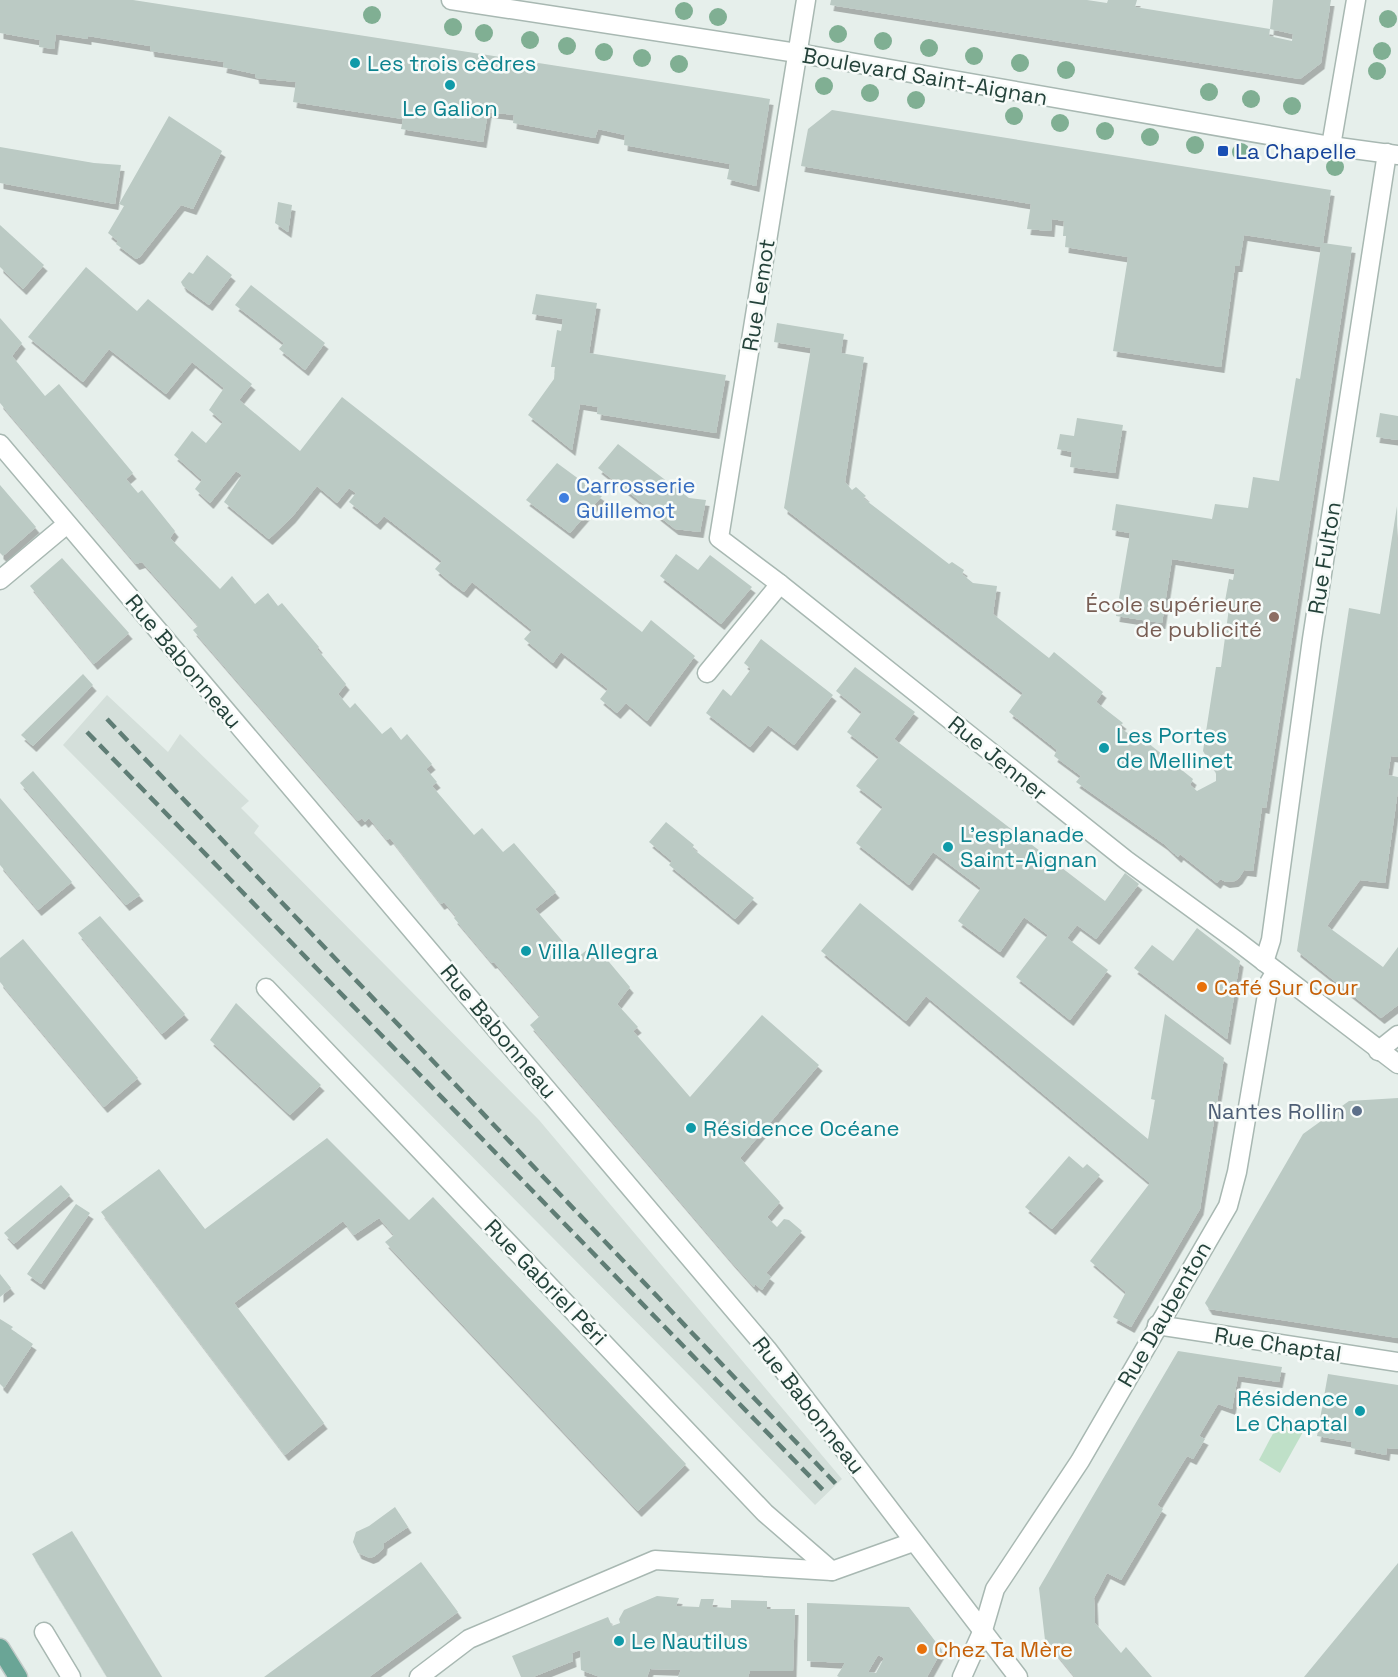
<svg xmlns="http://www.w3.org/2000/svg" width="1398" height="1677" font-family="'Space Grotesk',sans-serif">
	<style>
		.built { fill: #d4dfda }
		.green { fill: #bfe0c8 }
		.building { fill: #bbcac4; fill-rule: evenodd; filter: url(#shadow) }
		.lines { fill: none; stroke-linecap: round; stroke-linejoin: round }
		.minor-casing { stroke: #a8b8b2; stroke-width: 21 }
		.major-casing { stroke: #c2cac8; stroke-width: 21 }
		.minor { stroke: #fff; stroke-width: 18 }
		.major { stroke: #6aa596; stroke-width: 18 }
		.rail { stroke: #5f7d75; stroke-width: 4.5; stroke-dasharray: 12 6; stroke-linecap: butt }
		.tree { fill: #80af93 }
		.culture-dot { fill: #0f9aa8; stroke: #f7fbf9; stroke-width: 2 }
		.transit-dot { fill: #1a4fb4; stroke: #f7fbf9; stroke-width: 2 }
		.shop-dot { fill: #3f7fe0; stroke: #f7fbf9; stroke-width: 2 }
		.education-dot { fill: #8d6e63; stroke: #f7fbf9; stroke-width: 2 }
		.food-dot { fill: #e8710a; stroke: #f7fbf9; stroke-width: 2 }
		.service-dot { fill: #5c6f8a; stroke: #f7fbf9; stroke-width: 2 }
		.labels { text-anchor: middle; stroke-width: 5; stroke-linejoin: round; paint-order: stroke }
		.culture-label { font-size: 22px; fill: #0d838f; stroke: #f7fbf9; text-anchor: start }
		.street-label { font-size: 22px; fill: #24423a; stroke: #f7fbf9 }
		.transit-label { font-size: 22px; fill: #164399; stroke: #f7fbf9; text-anchor: start }
		.shop-label { font-size: 22px; fill: #366cbe; stroke: #f7fbf9; text-anchor: start }
		.education-label { font-size: 22px; fill: #785e54; stroke: #f7fbf9; text-anchor: end }
		.food-label { font-size: 22px; fill: #c56008; stroke: #f7fbf9; text-anchor: start }
		.service-label { font-size: 22px; fill: #4e5e75; stroke: #f7fbf9; text-anchor: end }
	</style>
	<defs>
		<filter id="shadow"><feDropShadow dx="3.5" dy="6" stdDeviation="0" flood-color="#0004"/></filter>
	</defs>
	<rect width="100%" height="100%" fill="#e6efeb"/>
	<!-- built -->
	<polygon class="built" points="107,695 168,752 180,734 249,801 241,808 259,826 254,833 539,1120 842,1479 815,1505 701,1387 63,745"/>
	<!-- green -->
	<polygon class="green" points="1278,1424 1303,1432 1280,1473 1259,1460"/>
	<!-- building -->
	<g class="building">
		<polygon points="0,0 133,0 770,99 756,186 727,179 730,164 624,145 625,135 598,129 595,138 513,123 514,115 488,112 483,142 401,129 403,119 293,102 296,82 256,78 255,74 223,67 224,62 151,51 150,46 88,36 88,39 56,34 54,49 39,47 40,40 0,33"/>
		<polygon points="831,0 1087,0 1107,3 1108,0 1137,0 1135,7 1270,29 1269,36 1292,41 1293,34 1270,29 1273,0 1331,0 1321,63 1300,79 830,5"/>
		<polygon points="832,110 1331,190 1323,243 1352,247 1266,808 1262,807 1253,871 1244,870 1239,878 1235,881 1226,882 1220,879 1217,883 1180,854 1178,857 1164,844 1076,782 1081,776 1054,756 1057,750 1009,712 1023,693 784,508 811,348 774,342 777,323 844,334 841,353 864,357 845,482 852,490 856,487 866,496 863,498 949,564 952,562 964,570 962,574 973,583 997,586 993,614 1049,658 1054,652 1103,692 1096,702 1123,723 1119,727 1146,746 1148,743 1193,779 1190,785 1197,791 1216,781 1216,773 1203,751 1216,667 1221,667 1229,608 1227,607 1228,601 1225,601 1229,579 1233,580 1235,569 1172,559 1162,623 1116,616 1130,533 1112,530 1116,504 1212,519 1215,504 1248,508 1253,477 1279,481 1296,378 1300,379 1321,247 1244,235 1239,266 1235,266 1221,367 1113,351 1128,257 1065,247 1066,236 1063,236 1064,221 1052,219 1051,231 1027,229 1031,204 801,166 808,129"/>
		<polygon points="169,116 222,151 193,209 181,205 140,257 136,259 116,244 118,241 108,233 124,206 119,204"/>
		<polygon points="0,147 94,163 121,165 115,204 0,183"/>
		<polygon points="278,202 292,205 288,232 275,223"/>
		<polygon points="0,225 44,265 23,289 0,267"/>
		<polygon points="207,255 232,275 209,305 183,286 181,282 189,272 193,274"/>
		<polygon points="86,267 137,311 148,299 252,384 239,400 300,451 342,397 642,632 651,620 695,656 647,721 626,703 617,713 600,699 608,689 561,652 553,663 524,639 532,630 472,582 464,592 448,580 435,569 442,561 384,516 377,524 349,502 356,493 349,488 337,503 317,486 292,517 269,539 224,502 242,475 236,471 210,503 195,489 202,480 174,455 192,431 206,443 223,422 209,410 224,388 192,362 166,394 109,349 83,382 28,337"/>
		<polygon points="251,285 325,343 305,370 279,349 284,343 235,305"/>
		<polygon points="536,294 597,303 589,353 726,375 716,433 597,414 598,407 580,404 572,450 528,415 554,379 555,367 551,367 557,330 561,331 563,319 532,314"/>
		<polygon points="0,318 22,343 12,356 45,396 59,384 133,473 126,479 138,493 142,490 175,531 170,538 220,589 232,576 255,604 268,593 278,606 282,603 319,647 317,649 346,684 338,694 350,708 355,703 382,734 391,727 401,740 407,734 432,764 426,769 437,782 432,786 474,835 482,828 503,852 514,843 556,892 535,909 577,958 594,944 630,987 617,1004 638,1027 633,1031 690,1097 762,1015 819,1065 740,1158 780,1202 767,1217 777,1227 784,1219 789,1220 802,1231 766,1273 771,1277 762,1290 755,1284 754,1287 730,1260 530,1025 540,1016 494,962 492,963 454,918 456,916 444,902 441,904 390,838 387,840 369,818 365,822 362,818 358,821 193,630 198,626 192,618 142,562 136,564 0,403"/>
		<polygon points="1380,413 1398,416 1398,440 1376,437"/>
		<polygon points="1077,418 1123,425 1115,473 1070,467 1072,452 1057,449 1060,434 1074,436"/>
		<polygon points="618,444 689,498 706,500 700,532 675,529 598,468"/>
		<polygon points="557,463 602,496 570,533 526,500"/>
		<polygon points="0,485 36,527 3,556 0,553"/>
		<polygon points="1397,506 1398,757 1391,756 1388,775 1398,777 1398,790 1385,883 1360,880 1327,926 1383,967 1398,947 1398,1005 1381,1018 1297,951 1349,608 1380,614"/>
		<polygon points="676,554 698,570 710,555 752,587 721,624 660,576"/>
		<polygon points="62,558 129,633 94,664 30,586"/>
		<polygon points="761,639 833,695 794,745 768,725 750,747 706,713 723,689 731,696 751,669 744,663"/>
		<polygon points="855,667 915,712 894,739 1105,901 1125,873 1139,884 1096,939 1077,925 1067,938 1108,970 1070,1020 1016,977 1048,935 1024,917 1000,952 958,921 981,888 933,852 909,885 856,843 883,807 856,786 879,757 847,732 862,712 836,691"/>
		<polygon points="83,674 93,685 33,746 21,735"/>
		<polygon points="33,771 140,895 126,905 20,783"/>
		<polygon points="0,798 72,882 38,910 0,865"/>
		<polygon points="666,822 694,845 692,848 754,898 735,919 669,865 672,861 649,842"/>
		<polygon points="860,903 1148,1139 1155,1100 1151,1099 1165,1014 1224,1058 1200,1209 1131,1327 1113,1317 1126,1292 1090,1261 1150,1183 926,996 906,1021 821,951"/>
		<polygon points="100,916 185,1014 162,1034 78,933"/>
		<polygon points="1197,928 1240,961 1227,1039 1134,968 1152,945 1173,961"/>
		<polygon points="23,939 138,1078 104,1107 0,982 0,958"/>
		<polygon points="236,1003 321,1085 290,1115 210,1040"/>
		<polygon points="1398,1098 1398,1338 1209,1309 1205,1303 1303,1134 1349,1101"/>
		<polygon points="327,1138 409,1220 433,1197 686,1464 638,1511 385,1242 394,1235 379,1218 354,1235 343,1221 234,1303 324,1423 285,1455 101,1212 159,1169 205,1229"/>
		<polygon points="1069,1156 1083,1168 1087,1164 1100,1175 1052,1229 1025,1207"/>
		<polygon points="61,1185 70,1195 14,1244 4,1233"/>
		<polygon points="76,1204 90,1213 41,1284 27,1274"/>
		<polygon points="0,1274 11,1288 0,1297"/>
		<polygon points="0,1319 13,1327 11,1329 33,1344 4,1388 0,1384"/>
		<polygon points="1178,1351 1282,1367 1279,1382 1238,1376 1232,1409 1218,1404 1199,1436 1205,1439 1193,1459 1187,1456 1157,1505 1163,1509 1121,1580 1107,1573 1094,1598 1095,1623 1121,1653 1126,1647 1152,1677 1075,1677 1045,1640 1039,1588"/>
		<polygon points="1328,1374 1398,1385 1398,1449 1387,1448 1386,1455 1351,1448 1352,1442 1317,1436"/>
		<polygon points="395,1507 408,1527 384,1543 383,1549 375,1556 370,1558 358,1553 353,1542 356,1532 369,1526"/>
		<polygon points="72,1531 162,1677 107,1677 32,1554"/>
		<polygon points="421,1562 458,1612 369,1677 264,1677"/>
		<polygon points="1398,1563 1398,1677 1304,1677"/>
		<polygon points="657,1596 679,1598 676,1606 699,1607 701,1599 714,1599 712,1607 731,1608 731,1600 767,1601 767,1609 795,1609 793,1671 750,1671 748,1677 678,1677 681,1670 650,1669 647,1677 600,1677 581,1670 580,1650 572,1653 573,1661 533,1677 521,1677 512,1656 608,1617 612,1626 620,1623 619,1619 624,1610"/>
		<path d="M807,1603L909,1607L942,1650L927,1677H839L837,1676L845,1663L807,1661ZM878,1655L884,1658L876,1673L868,1672Z"/>
	</g>
	<g class="lines">
		<!-- minor casing -->
		<g class="minor-casing">
			<g id="minor">
				<polyline points="451,0 797,53 1331,146 1398,155"/>
				<polyline points="806,0 719,538 780,584 1126,860 1237,941 1398,1064"/>
				<polyline points="1331,146 1356,0"/>
				<polyline points="0,444 767,1349 1018,1677"/>
				<polyline points="0,580 67,524"/>
				<polyline points="707,673 780,584"/>
				<polyline points="1264,962 1271,940 1312,639 1387,153"/>
				<polyline points="266,988 765,1513 832,1571"/>
				<polyline points="1378,1051 1398,1035"/>
				<polyline points="1157,1325 1398,1362"/>
				<polyline points="44,1632 71,1677"/>
				<polyline points="419,1677 469,1639 655,1560 832,1571 913,1542"/>
				<polyline points="962,1677 983,1630 995,1589 1080,1461 1228,1206 1237,1172 1269,983 1276,971"/>
			</g>
		</g>
		<!-- major casing -->
		<g class="major-casing">
			<polyline id="major" points="0,1648 18,1677"/>
		</g>
		<!-- minor -->
		<use href="#minor" class="minor"/>
		<!-- major -->
		<use href="#major" class="major"/>
		<!-- rail -->
		<g class="rail">
			<polyline points="107,719 836,1484"/>
			<polyline points="87,732 825,1492"/>
		</g>
	</g>
	<!-- trees -->
	<g class="tree">
		<circle cx="684" cy="11" r="9"/>
		<circle cx="372" cy="15" r="9"/>
		<circle cx="718" cy="17" r="9"/>
		<circle cx="1388" cy="19" r="9"/>
		<circle cx="453" cy="27" r="9"/>
		<circle cx="484" cy="33" r="9"/>
		<circle cx="838" cy="34" r="9"/>
		<circle cx="530" cy="40" r="9"/>
		<circle cx="883" cy="41" r="9"/>
		<circle cx="567" cy="46" r="9"/>
		<circle cx="929" cy="48" r="9"/>
		<circle cx="1382" cy="51" r="9"/>
		<circle cx="604" cy="52" r="9"/>
		<circle cx="974" cy="56" r="9"/>
		<circle cx="642" cy="58" r="9"/>
		<circle cx="1020" cy="63" r="9"/>
		<circle cx="679" cy="64" r="9"/>
		<circle cx="1066" cy="70" r="9"/>
		<circle cx="1377" cy="71" r="9"/>
		<circle cx="824" cy="86" r="9"/>
		<circle cx="1209" cy="92" r="9"/>
		<circle cx="870" cy="93" r="9"/>
		<circle cx="1251" cy="99" r="9"/>
		<circle cx="916" cy="100" r="9"/>
		<circle cx="1292" cy="106" r="9"/>
		<circle cx="1014" cy="116" r="9"/>
		<circle cx="1060" cy="123" r="9"/>
		<circle cx="1105" cy="131" r="9"/>
		<circle cx="1150" cy="137" r="9"/>
		<circle cx="1195" cy="145" r="9"/>
		<circle cx="1241" cy="152" r="9"/>
		<circle cx="1335" cy="167" r="9"/>
	</g>
	<!-- markers -->
	<g class="culture-dot">
		<circle cx="355" cy="63" r="6"/>
		<circle cx="450" cy="85" r="6"/>
		<circle cx="1104" cy="748" r="6"/>
		<circle cx="948" cy="847" r="6"/>
		<circle cx="526" cy="951" r="6"/>
		<circle cx="691" cy="1128" r="6"/>
		<circle cx="1360" cy="1411" r="6"/>
		<circle cx="619" cy="1641" r="6"/>
	</g>
	<rect class="transit-dot" x="1217" y="145" width="12" height="12" rx="3"/>
	<circle class="shop-dot" cx="564" cy="498" r="6"/>
	<circle class="education-dot" cx="1274" cy="617" r="6"/>
	<g class="food-dot">
		<circle cx="1202" cy="987" r="6"/>
		<circle cx="922" cy="1649" r="6"/>
	</g>
	<circle class="service-dot" cx="1357" cy="1111" r="6"/>
	<g class="labels">
		<!-- culture labels -->
		<g class="culture-label">
			<text x="367" y="71">Les trois cèdres</text>
			<text x="450" y="116" text-anchor="middle">Le Galion</text>
			<text x="1116" y="743">Les Portes<tspan x="1116" dy="25">de Mellinet</tspan></text>
			<text x="960" y="842">L'esplanade<tspan x="960" dy="25">Saint-Aignan</tspan></text>
			<text x="538" y="959">Villa Allegra</text>
			<text x="703" y="1136">Résidence Océane</text>
			<text x="1348" y="1406" text-anchor="end">Résidence<tspan x="1348" dy="25">Le Chaptal</tspan></text>
			<text x="631" y="1649">Le Nautilus</text>
		</g>
		<!-- street labels -->
		<g class="street-label">
			<text transform="translate(925 76) rotate(10)" y="8">Boulevard Saint-Aignan</text>
			<text transform="translate(758 295) rotate(-81)" y="8">Rue Lemot</text>
			<text transform="translate(1324 558) rotate(-81)" y="8">Rue Fulton</text>
			<text transform="translate(184 661) rotate(50)" y="8">Rue Babonneau</text>
			<text transform="translate(998 758) rotate(39)" y="8">Rue Jenner</text>
			<text transform="translate(499 1031) rotate(50)" y="8">Rue Babonneau</text>
			<text transform="translate(546 1282) rotate(46)" y="8">Rue Gabriel Péri</text>
			<text transform="translate(1164 1314) rotate(-60)" y="8">Rue Daubenton</text>
			<text transform="translate(1278 1344) rotate(9)" y="8">Rue Chaptal</text>
			<text transform="translate(809 1405) rotate(52)" y="8">Rue Babonneau</text>
		</g>
		<!-- transit labels -->
		<g class="transit-label">
			<text x="1235" y="159">La Chapelle</text>
		</g>
		<!-- shop labels -->
		<g class="shop-label">
			<text x="576" y="493">Carrosserie<tspan x="576" dy="25">Guillemot</tspan></text>
		</g>
		<!-- education labels -->
		<g class="education-label">
			<text x="1262" y="612">École supérieure<tspan x="1262" dy="25">de publicité</tspan></text>
		</g>
		<!-- food labels -->
		<g class="food-label">
			<text x="1214" y="995">Café Sur Cour</text>
			<text x="934" y="1657">Chez Ta Mère</text>
		</g>
		<!-- service labels -->
		<g class="service-label">
			<text x="1345" y="1119">Nantes Rollin</text>
		</g>
	</g>
</svg>
